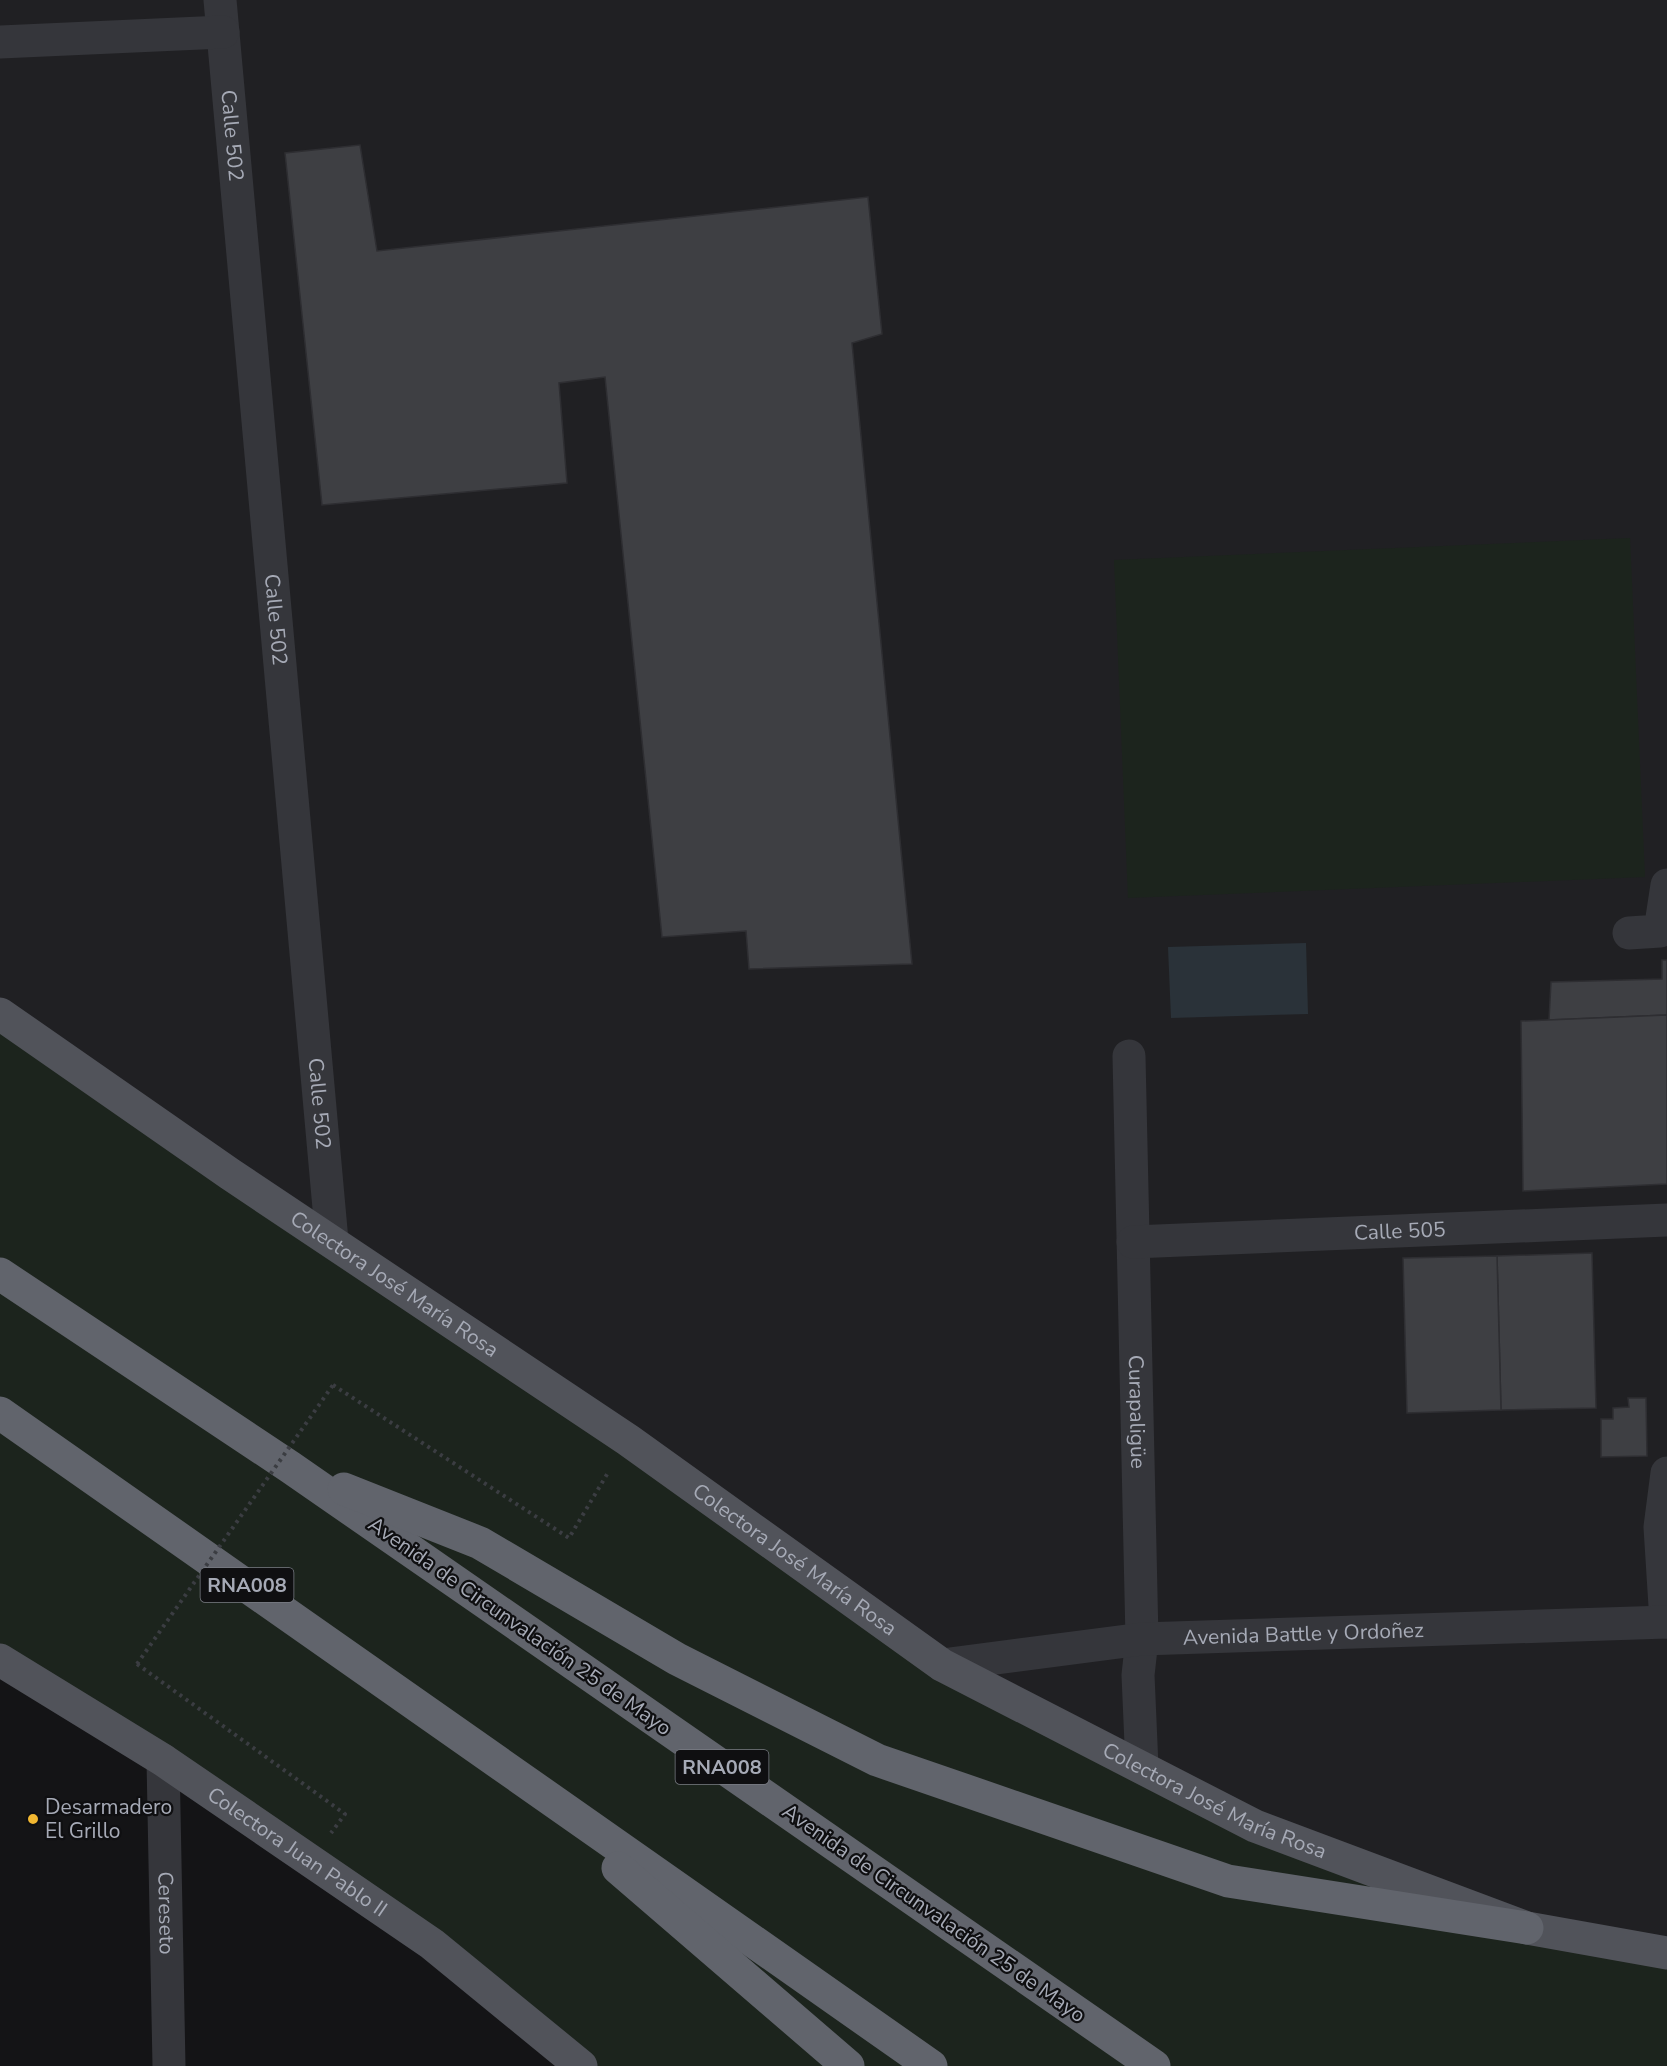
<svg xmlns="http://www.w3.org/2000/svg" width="1667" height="2066" font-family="'Nunito Sans',sans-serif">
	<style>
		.built { fill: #202023 }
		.green { fill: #1c241d }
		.water { fill: #2a3239 }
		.building { fill: #3e3f43; stroke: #2e2e32; stroke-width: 1.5 }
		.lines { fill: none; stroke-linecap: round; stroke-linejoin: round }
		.path { stroke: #3b3d42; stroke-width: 4; stroke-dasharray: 3 4.5; stroke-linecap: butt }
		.minor { stroke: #35363b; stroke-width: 33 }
		.major { stroke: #51535a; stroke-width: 33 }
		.highway { stroke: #61646c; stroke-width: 33 }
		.path-bridge { stroke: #3b3d42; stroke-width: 4; stroke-dasharray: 3 4.5; stroke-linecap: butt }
		.poi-dot { fill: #f1b731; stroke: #0f0f11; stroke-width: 2 }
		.labels { text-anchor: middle; stroke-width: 4.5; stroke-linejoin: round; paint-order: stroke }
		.shield { fill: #0f0f11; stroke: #797c84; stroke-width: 1.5 }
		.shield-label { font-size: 20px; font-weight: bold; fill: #a6aab6 }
		.street-label { font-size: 21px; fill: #a6aab6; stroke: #0f0f11 }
		.poi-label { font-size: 21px; fill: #a6aab6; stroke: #0f0f11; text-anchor: start }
	</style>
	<rect width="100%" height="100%" fill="#141416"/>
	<!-- built -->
	<polygon class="built" points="0,0 1667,0 1667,1953 1527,1928 1043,1716 0,1014"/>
	<!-- green -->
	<g class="green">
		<polygon points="1630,538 1645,877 1128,898 1114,560"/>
		<polygon points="0,1014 1043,1716 1527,1928 1667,1953 1667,2066 581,2066 0,1660"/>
	</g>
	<!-- water -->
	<polygon class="water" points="1306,943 1308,1014 1171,1018 1168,947"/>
	<!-- building -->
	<g class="building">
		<polygon points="360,145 377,251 868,197 882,334 852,343 912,964 749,969 746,931 662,937 605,377 559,383 567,483 322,505 285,153"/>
		<polygon points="1662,960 1667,960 1667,1015 1549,1020 1551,982 1662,979"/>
		<polygon points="1667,1015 1667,1184 1523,1191 1521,1021"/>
		<polygon points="1592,1253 1596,1408 1501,1410 1497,1256"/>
		<polygon points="1497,1256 1501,1410 1407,1413 1403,1258"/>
		<polygon points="1628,1398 1646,1398 1647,1456 1601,1457 1601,1419 1613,1419 1613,1408 1629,1407"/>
	</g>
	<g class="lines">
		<!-- path -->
		<g class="path">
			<polyline points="333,1385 569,1538 609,1471"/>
			<polyline points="137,1664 345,1814 331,1833"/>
		</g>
		<!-- minor -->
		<g class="minor">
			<path id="s1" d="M220,0L332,1241"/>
			<polyline points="0,42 223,32"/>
			<polyline points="1629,933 1660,931 1667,885"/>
			<path id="s2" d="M1129,1056L1142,1639L1138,1675L1142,1767"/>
			<path id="s3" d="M1133,1242L1667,1220"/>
			<polyline points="1666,1622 1660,1527 1667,1473"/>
			<path id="s4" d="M942,1665L1142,1639L1667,1622"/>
			<path id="s5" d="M163,1760L169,2066"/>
		</g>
		<!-- major -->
		<g class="major">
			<path id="s6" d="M0,1014L230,1174L628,1440L942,1665L1255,1826L1527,1928L1667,1953"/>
			<path id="s7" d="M0,1660L163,1760L432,1944L581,2066"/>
		</g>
		<!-- highway -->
		<g class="highway">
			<polyline points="0,1274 290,1467 1154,2066"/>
			<polyline points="0,1413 931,2066"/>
			<polyline points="344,1489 480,1543 677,1659 877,1760 1228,1881 1527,1928"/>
			<polyline points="618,1868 848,2066"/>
		</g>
		<!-- path-bridge -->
		<polyline class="path-bridge" points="137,1664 333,1385"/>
	</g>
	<!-- markers -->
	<circle class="poi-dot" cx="33" cy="1819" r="6"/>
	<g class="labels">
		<!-- shield labels -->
		<g class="shield">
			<rect x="200.5" y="1568" width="93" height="34" rx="4.5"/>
			<rect x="675.5" y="1750" width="93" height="34" rx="4.5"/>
		</g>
		<g class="shield-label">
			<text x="247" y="1592">RNA008</text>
			<text x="722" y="1774">RNA008</text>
		</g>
		<!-- street labels -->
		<g class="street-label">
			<text dy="7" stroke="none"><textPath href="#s1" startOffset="136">Calle 502</textPath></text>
			<text dy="7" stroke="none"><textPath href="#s1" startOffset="622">Calle 502</textPath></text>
			<text dy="7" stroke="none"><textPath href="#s1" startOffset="1108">Calle 502</textPath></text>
			<text dy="7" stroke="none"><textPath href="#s3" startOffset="267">Calle 505</textPath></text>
			<text dy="7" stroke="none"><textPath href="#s6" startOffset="478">Colectora José María Rosa</textPath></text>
			<text dy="7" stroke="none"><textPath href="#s2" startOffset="356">Curapaligüe</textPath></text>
			<text dy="7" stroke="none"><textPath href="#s6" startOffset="964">Colectora José María Rosa</textPath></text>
			<text transform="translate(520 1626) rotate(35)" y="7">Avenida de Circunvalación 25 de Mayo</text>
			<text dy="7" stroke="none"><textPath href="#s4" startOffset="363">Avenida Battle y Ordoñez</textPath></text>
			<text dy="7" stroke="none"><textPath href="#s6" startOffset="1450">Colectora José María Rosa</textPath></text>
			<text dy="7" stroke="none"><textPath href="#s7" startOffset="354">Colectora Juan Pablo II</textPath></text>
			<text dy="7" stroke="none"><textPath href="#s5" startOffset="153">Cereseto</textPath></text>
			<text transform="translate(934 1913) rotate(35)" y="7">Avenida de Circunvalación 25 de Mayo</text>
		</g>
		<!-- poi labels -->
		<g class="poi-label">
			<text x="45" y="1814">Desarmadero<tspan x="45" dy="24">El Grillo</tspan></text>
		</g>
	</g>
</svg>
